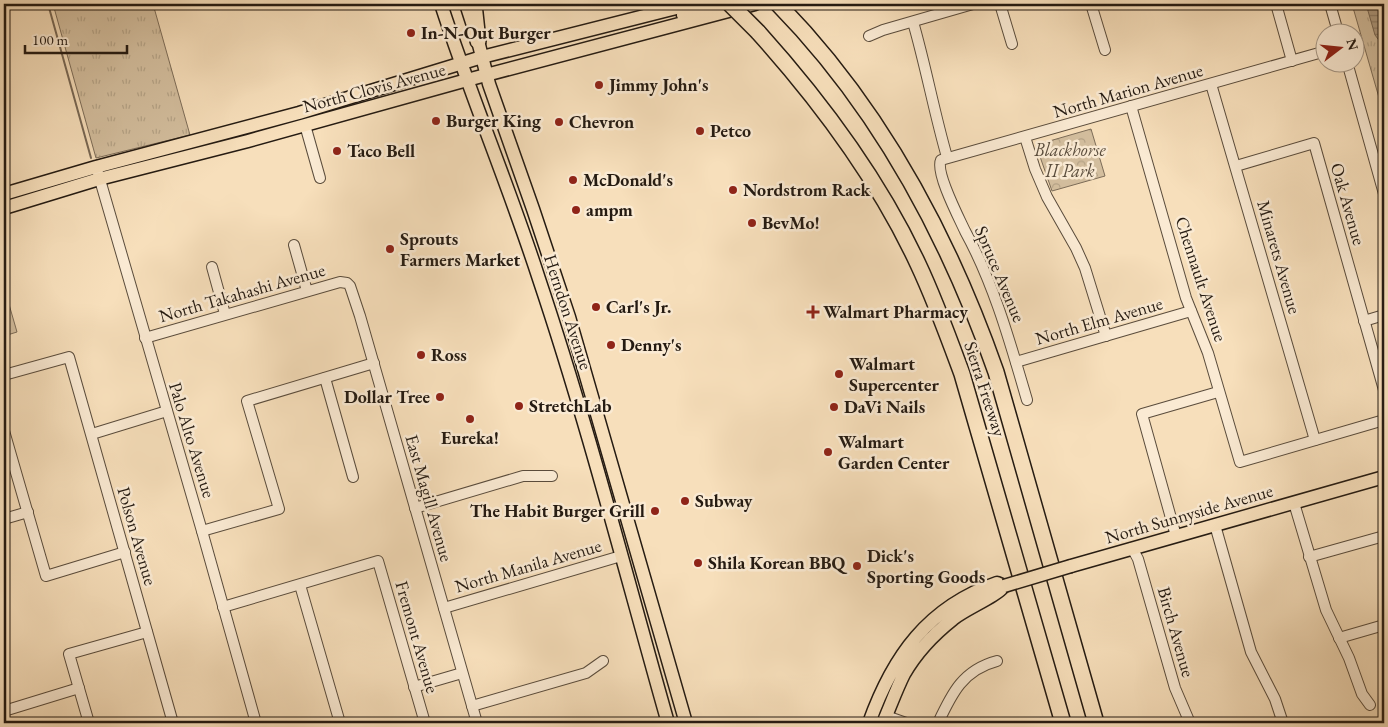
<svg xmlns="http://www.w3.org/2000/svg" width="1388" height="727" font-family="'EB Garamond',serif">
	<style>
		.grass { fill: url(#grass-tufts); stroke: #7c6c58 }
		.forest { fill: url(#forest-crowns); stroke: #7c6c58 }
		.water { fill: url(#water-rules); stroke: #786855 }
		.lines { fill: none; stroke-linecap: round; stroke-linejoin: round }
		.stream { stroke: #786855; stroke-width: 2 }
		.minor-casing { stroke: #5a4c3c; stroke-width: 12 }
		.major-casing { stroke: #251b12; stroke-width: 15 }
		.highway-casing { stroke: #251b12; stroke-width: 18 }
		.minor { stroke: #faead3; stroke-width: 10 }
		.major { stroke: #f7dfbb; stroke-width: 12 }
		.highway { stroke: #f7dfbb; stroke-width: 15 }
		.major-bridge-casing { stroke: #251b12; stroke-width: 15; stroke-linecap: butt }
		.highway-bridge-casing { stroke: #251b12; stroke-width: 18; stroke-linecap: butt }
		.major-bridge { stroke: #f7dfbb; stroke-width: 12 }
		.highway-bridge { stroke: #f7dfbb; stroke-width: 15 }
		.poi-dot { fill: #8f2418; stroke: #faead3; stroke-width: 2 }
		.labels { text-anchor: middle; stroke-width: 5; stroke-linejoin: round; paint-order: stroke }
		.poi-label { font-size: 18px; font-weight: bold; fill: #251b12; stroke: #faead3; text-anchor: start }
		.street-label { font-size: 18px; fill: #251b12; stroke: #faead3 }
		.park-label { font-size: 18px; font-style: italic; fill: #594c3c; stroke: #faead3 }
	</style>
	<defs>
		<pattern id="grass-tufts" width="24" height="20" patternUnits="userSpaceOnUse" patternTransform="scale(1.25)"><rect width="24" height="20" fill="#d3be9e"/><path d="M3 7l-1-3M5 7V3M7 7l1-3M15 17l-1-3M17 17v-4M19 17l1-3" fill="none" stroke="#b5a387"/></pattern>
		<pattern id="forest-crowns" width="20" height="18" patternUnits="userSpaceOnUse" patternTransform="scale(1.25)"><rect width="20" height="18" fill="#d3be9e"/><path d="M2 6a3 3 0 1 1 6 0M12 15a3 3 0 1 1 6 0" fill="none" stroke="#b5a387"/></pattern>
		<pattern id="water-rules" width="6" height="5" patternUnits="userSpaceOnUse" patternTransform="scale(1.25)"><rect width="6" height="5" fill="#b09c82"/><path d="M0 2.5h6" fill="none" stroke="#8f7e69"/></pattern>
	</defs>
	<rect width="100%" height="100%" fill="#f7dfbb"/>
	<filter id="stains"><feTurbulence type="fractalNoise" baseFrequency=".004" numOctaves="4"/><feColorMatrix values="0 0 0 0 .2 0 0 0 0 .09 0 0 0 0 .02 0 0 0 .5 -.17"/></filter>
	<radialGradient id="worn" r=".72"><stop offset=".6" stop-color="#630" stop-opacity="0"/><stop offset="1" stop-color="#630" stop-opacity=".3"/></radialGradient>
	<!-- grass -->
	<g class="grass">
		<polygon points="53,4 153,4 190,135 96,158"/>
		<polygon points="1352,4 1384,4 1384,115"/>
		<polygon points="4,287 17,332 4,336"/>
	</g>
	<!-- forest -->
	<polygon class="forest" points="1091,129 1105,176 1052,191 1037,148 1039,144"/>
	<!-- water -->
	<polygon class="water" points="1366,4 1384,4 1384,42 1381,43 1375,35"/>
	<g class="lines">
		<!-- stream -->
		<polyline class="stream" points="48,4 91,158"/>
		<!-- minor casing -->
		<g class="minor-casing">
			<g id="minor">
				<polyline points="1000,4 1012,44"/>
				<polyline points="1091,4 1105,50"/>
				<polyline points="1276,4 1292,61"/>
				<polyline points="1330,4 1338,32"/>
				<path d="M913,22C926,67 934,112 947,157"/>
				<polyline points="869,36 883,30 973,4"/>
				<polyline points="1347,62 1384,194"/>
				<polyline points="1211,84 1315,440"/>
				<polyline points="1131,106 1186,298 1208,353 1240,462 1384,420"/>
				<polyline points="305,125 320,178"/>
				<polyline points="1025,137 1035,169 1047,197 1076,248 1085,268 1106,336"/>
				<polyline points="1236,166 1314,143 1384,390"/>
				<polyline points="98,173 202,531 256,723"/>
				<polyline points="294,245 307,291"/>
				<polyline points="212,267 225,314"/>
				<polyline points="1364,321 1384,315"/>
				<polyline points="145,338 340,282 347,283 350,286 360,316 477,723"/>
				<polyline points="1016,362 1191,311"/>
				<polyline points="4,375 69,357 173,723"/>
				<polyline points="325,378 353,477"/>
				<path d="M1027,400C1010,342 994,284 965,231C959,218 935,172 941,160L1326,51"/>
				<polyline points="4,431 46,576 125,552"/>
				<polyline points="92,434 167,411"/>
				<polyline points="1294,503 1326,610 1349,658 1362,694 1370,705"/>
				<polyline points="415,508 523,476 552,476"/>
				<polyline points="4,519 28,512"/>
				<polyline points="1215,525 1251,652 1275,699 1283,723"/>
				<polyline points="202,531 279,509 247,401 374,363"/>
				<polyline points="1176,536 1142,414 1218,392"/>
				<polyline points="1132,548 1138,559 1175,688 1190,723"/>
				<polyline points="1309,557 1384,536"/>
				<polyline points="300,585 340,723"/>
				<polyline points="223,607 378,561 425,723"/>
				<polyline points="444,608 621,556"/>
				<polyline points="1339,638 1384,625"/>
				<polyline points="414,687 462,673"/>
				<polyline points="472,706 586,673 603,661"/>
				<polyline points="4,711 79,688"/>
				<polyline points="886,716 906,723"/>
				<polyline points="4,722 4,723"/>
				<polyline points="89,723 69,654 147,632"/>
				<path d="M938,723C952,693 963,670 997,661"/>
			</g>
		</g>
		<!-- major casing -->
		<g class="major-casing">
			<g id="major">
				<path d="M441,4C471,97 509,186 539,279C588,425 626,575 668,723"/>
				<polyline points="466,4 478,41 489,84 533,209 569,317 686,723"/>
				<polyline points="683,15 695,12 711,4"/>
				<polyline points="4,194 96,167 299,113 482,57 692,4"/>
				<polyline points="4,208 99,179 248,141 467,80 755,4"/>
				<polyline points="1071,566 1384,477"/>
				<path d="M869,723C893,656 928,607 997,583L1004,586C997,596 965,609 953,619C934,634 916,653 904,674C896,690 890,707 883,723"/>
			</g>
		</g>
		<!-- highway casing -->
		<g class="highway-casing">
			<g id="highway">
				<polyline points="474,4 478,41"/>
				<path d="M778,4C880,108 948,235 996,372L1096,723"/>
				<path d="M758,32C821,102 878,178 918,264C935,300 948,336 962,374L1063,723"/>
			</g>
		</g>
		<!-- minor -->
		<use href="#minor" class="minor"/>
		<!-- major -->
		<use href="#major" class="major"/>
		<!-- highway -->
		<use href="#highway" class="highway"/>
		<!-- major-bridge casing -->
		<g class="major-bridge-casing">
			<polyline id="major-bridge" points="1004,586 1071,566"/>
		</g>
		<!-- highway-bridge casing -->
		<g class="highway-bridge-casing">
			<polyline id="highway-bridge" points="730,4 758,32"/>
		</g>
		<!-- major-bridge -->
		<use href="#major-bridge" class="major-bridge"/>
		<!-- highway-bridge -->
		<use href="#highway-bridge" class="highway-bridge"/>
	</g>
	<!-- markers -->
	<g class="poi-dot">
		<circle cx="411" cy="33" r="5"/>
		<circle cx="599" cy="85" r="5"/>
		<circle cx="436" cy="121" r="5"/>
		<circle cx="559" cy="122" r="5"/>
		<circle cx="700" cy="131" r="5"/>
		<circle cx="337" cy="151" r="5"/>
		<circle cx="573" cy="180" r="5"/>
		<circle cx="733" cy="190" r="5"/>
		<circle cx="576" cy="210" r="5"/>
		<circle cx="752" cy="223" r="5"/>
		<circle cx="390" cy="249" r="5"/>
		<circle cx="596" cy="307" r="5"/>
		<path d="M810.5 304.5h5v5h5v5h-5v5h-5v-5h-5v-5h5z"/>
		<circle cx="611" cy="345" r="5"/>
		<circle cx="421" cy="355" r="5"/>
		<circle cx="839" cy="374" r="5"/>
		<circle cx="440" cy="397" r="5"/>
		<circle cx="519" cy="406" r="5"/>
		<circle cx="834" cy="407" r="5"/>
		<circle cx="470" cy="419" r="5"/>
		<circle cx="828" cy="452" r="5"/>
		<circle cx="685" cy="501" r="5"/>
		<circle cx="655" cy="511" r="5"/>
		<circle cx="698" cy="563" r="5"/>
		<circle cx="857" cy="566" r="5"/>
	</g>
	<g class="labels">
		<!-- poi labels -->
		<g class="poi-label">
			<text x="421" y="39">In-N-Out Burger</text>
			<text x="609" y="91">Jimmy John's</text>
			<text x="446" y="127">Burger King</text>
			<text x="569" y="128">Chevron</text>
			<text x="710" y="137">Petco</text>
			<text x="347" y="157">Taco Bell</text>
			<text x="583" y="186">McDonald's</text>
			<text x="743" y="196">Nordstrom Rack</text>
			<text x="586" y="216">ampm</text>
			<text x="762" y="229">BevMo!</text>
			<text x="400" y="245">Sprouts<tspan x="400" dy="21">Farmers Market</tspan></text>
			<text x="606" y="313">Carl's Jr.</text>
			<text x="823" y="318">Walmart Pharmacy</text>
			<text x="621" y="351">Denny's</text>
			<text x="431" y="361">Ross</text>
			<text x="849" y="370">Walmart<tspan x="849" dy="21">Supercenter</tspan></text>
			<text x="430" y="403" text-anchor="end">Dollar Tree</text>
			<text x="529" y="412">StretchLab</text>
			<text x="844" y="413">DaVi Nails</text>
			<text x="470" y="444" text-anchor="middle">Eureka!</text>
			<text x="838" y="448">Walmart<tspan x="838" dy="21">Garden Center</tspan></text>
			<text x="695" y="507">Subway</text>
			<text x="645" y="517" text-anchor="end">The Habit Burger Grill</text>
			<text x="867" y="562">Dick's<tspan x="867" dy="21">Sporting Goods</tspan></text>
			<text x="708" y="569">Shila Korean BBQ</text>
		</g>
		<!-- street labels -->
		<g class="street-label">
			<text transform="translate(374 88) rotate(-15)" y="6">North Clovis Avenue</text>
			<text transform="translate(1128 91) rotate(-16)" y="6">North Marion Avenue</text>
			<text transform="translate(1348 204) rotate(74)" y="6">Oak Avenue</text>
			<text transform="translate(1279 257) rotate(74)" y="6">Minarets Avenue</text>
			<text transform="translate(1000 274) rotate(67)" y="6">Spruce Avenue</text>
			<text transform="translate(1201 279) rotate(72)" y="6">Chennault Avenue</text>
			<text transform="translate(242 293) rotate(-16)" y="6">North Takahashi Avenue</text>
			<text transform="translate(568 312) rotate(72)" y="6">Herndon Avenue</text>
			<text transform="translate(1099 321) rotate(-16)" y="6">North Elm Avenue</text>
			<text transform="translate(985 389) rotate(72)" y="6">Sierra Freeway</text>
			<text transform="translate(192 440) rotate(73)" y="6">Palo Alto Avenue</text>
			<text transform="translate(429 498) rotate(74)" y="6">East Magill Avenue</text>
			<text transform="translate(1189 514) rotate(-16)" y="6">North Sunnyside Avenue</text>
			<text transform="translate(137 536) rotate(74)" y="6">Polson Avenue</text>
			<text transform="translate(528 566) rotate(-16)" y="6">North Manila Avenue</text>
			<text transform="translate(1176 632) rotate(74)" y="6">Birch Avenue</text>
			<text transform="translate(417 637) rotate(74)" y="6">Fremont Avenue</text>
		</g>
		<!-- park labels -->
		<g class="park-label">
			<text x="1070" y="156">Blackhorse<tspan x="1070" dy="21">II Park</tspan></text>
		</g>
	</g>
	<!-- margin -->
	<rect width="1388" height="727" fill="none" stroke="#f7dfbb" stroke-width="20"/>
	<rect x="5" y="5" width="1378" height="717" fill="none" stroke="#251b12" stroke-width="2.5"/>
	<rect x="10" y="10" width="1368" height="707" fill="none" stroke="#251b12"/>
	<!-- north arrow -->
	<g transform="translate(1340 48) rotate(74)"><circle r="24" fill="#faead3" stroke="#a59786"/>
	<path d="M0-4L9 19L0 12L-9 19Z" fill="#8f2418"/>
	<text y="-8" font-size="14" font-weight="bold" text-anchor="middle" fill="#251b12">N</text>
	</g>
	<!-- scale -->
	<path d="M25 45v8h102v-8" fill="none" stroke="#251b12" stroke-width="2.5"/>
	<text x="32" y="45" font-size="15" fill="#251b12" stroke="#faead3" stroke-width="4" paint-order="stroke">100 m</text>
	<rect width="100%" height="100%" filter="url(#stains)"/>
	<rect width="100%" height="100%" fill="url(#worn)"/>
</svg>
